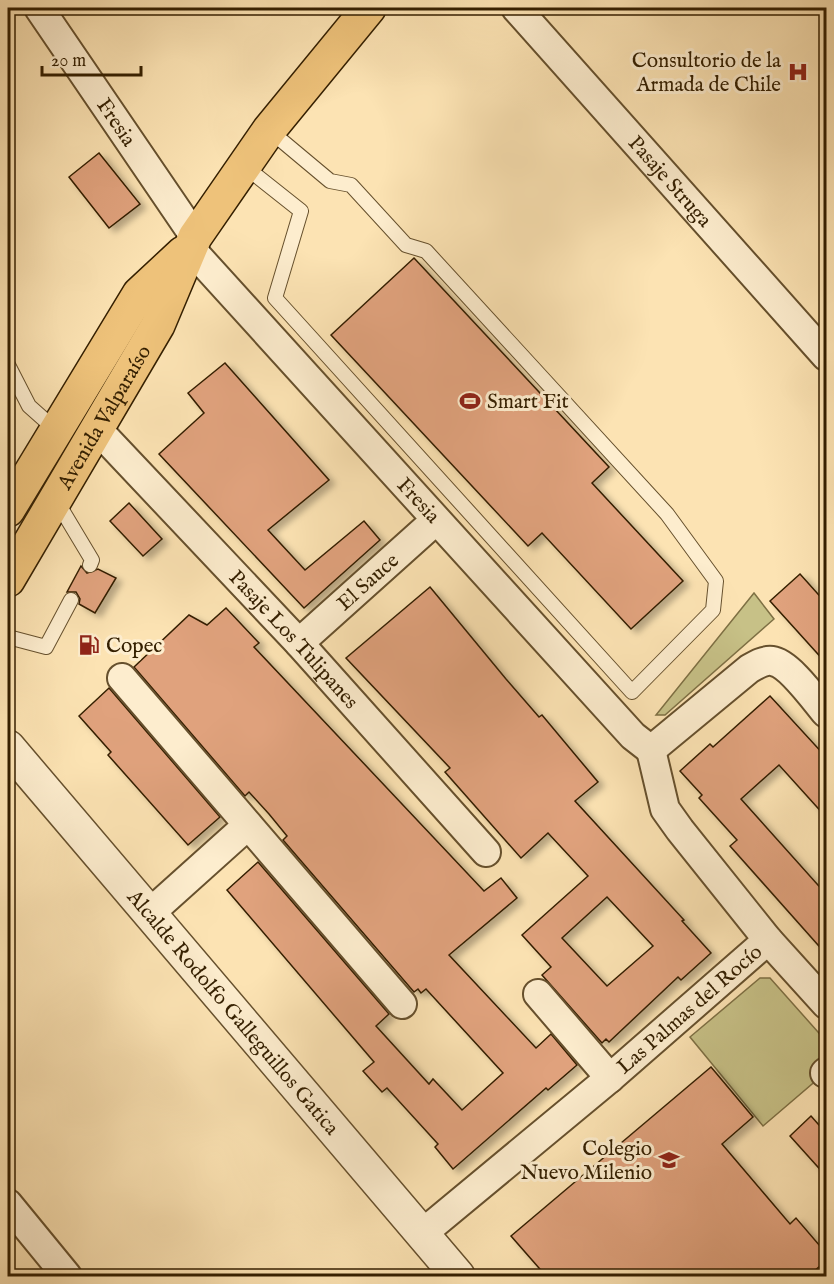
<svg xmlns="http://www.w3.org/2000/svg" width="834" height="1284" font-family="'IM FELL English',serif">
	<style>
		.green { fill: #c7c187; stroke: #7e7044; stroke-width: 1.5 }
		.building { fill: #e0a27d; stroke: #341f00; stroke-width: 1.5; fill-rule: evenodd; filter: url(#shadow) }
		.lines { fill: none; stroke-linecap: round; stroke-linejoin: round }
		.service-casing { stroke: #66502d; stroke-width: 16 }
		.minor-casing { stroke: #66502d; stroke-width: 32 }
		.tertiary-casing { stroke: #66502d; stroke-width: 36 }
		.primary-casing { stroke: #341f00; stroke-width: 36 }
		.service { stroke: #fdedce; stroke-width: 14 }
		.minor { stroke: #fdedce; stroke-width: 28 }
		.tertiary { stroke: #fdedce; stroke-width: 33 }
		.primary { stroke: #eec27a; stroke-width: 33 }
		.labels { text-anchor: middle; stroke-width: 6; stroke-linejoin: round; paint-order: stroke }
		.poi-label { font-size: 21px; fill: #341f00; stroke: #fdedce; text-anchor: end }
		.street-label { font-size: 21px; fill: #341f00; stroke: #fdedce }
	</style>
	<defs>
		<filter id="shadow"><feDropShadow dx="6" dy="4" stdDeviation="3" flood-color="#0004"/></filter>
	</defs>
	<rect width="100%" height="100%" fill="#fce3b3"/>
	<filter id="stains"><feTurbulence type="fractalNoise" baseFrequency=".00333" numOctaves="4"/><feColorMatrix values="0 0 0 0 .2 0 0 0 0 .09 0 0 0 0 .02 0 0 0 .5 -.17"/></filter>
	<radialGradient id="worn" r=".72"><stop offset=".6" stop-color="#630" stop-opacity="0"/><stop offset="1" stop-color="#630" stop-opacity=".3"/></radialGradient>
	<!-- green -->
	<g class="green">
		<polygon points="754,593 774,619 665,715 656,715"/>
		<polygon points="760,978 770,978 826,1041 826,1060 819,1078 763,1126 690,1037"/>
	</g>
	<!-- building -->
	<g class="building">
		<polygon points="99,153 140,204 109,228 69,177"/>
		<polygon points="414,258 609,467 592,483 683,581 631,629 542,533 528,546 331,335"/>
		<polygon points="225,363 329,480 268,530 305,570 364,521 380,540 304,608 159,454 204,413 188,393"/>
		<polygon points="129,503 162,539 143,556 110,521"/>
		<polygon points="81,566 87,573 98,569 116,578 95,613 79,604 80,599 76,592 67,592"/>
		<polygon points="800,574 826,603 826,663 770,601"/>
		<path d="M430,587L506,679L539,717L542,715L598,782L575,801L684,920L682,921L711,953L681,980L678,977L609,1042L606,1039L602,1043L542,975L551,967L522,935L588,876L548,833L521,858L445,772L450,768L346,658ZM607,897L653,946L607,986L562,938Z"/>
		<polygon points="226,608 259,643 254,647 484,891 501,878 517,898 449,955 536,1048 551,1034 577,1065 548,1090 546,1088 453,1169 435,1147 438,1144 387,1088 382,1092 363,1071 374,1062 227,890 258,862 389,1014 376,1026 429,1084 433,1079 462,1110 503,1073 426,989 421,993 418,989 414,992 283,840 287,836 269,814 249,792 245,796 134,667 189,615 207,625"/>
		<polygon points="109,688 220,817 188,845 108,755 111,752 79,716"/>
		<polygon points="770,696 826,757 826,817 779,765 741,799 826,894 826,954 730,846 737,840 699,798 702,795 680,771 710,744 713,747"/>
		<polygon points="711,1067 753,1117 722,1144 790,1224 796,1218 826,1253 826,1261 808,1276 546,1276 511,1236"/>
		<polygon points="811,1116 826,1133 826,1176 790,1136"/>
	</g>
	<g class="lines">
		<!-- service casing -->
		<g class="service-casing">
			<g id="service">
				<polyline points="243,165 301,211 275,298 632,692 713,610 716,581 667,514 426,251 406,245 351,185 330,181 269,130"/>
				<polyline points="8,365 29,406 56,430"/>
				<polyline points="56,500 92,560 90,565"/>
				<polyline points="8,637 46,647 71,600"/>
			</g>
		</g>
		<!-- minor casing -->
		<g class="minor-casing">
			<g id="minor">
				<path id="s1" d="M39,8L195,237"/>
				<path id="s2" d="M516,8L826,356"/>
				<path id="s3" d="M189,247L633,736L651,750"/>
				<path id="s4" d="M97,429L299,643L486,852"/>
				<path id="s5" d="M299,643L435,521"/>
				<polyline points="122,678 402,1004"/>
				<polyline points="651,750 665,809 680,830 768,940 826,1004"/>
				<path d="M651,750L749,669C756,665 764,660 772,661C789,663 815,700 826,713"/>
				<polyline points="150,913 248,825"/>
				<polyline points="538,994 610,1078"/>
				<polyline points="825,1073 826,1072"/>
				<polyline points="8,1204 67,1276"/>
				<path id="s6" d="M423,1233L610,1078L768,940"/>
			</g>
		</g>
		<!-- tertiary casing -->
		<g class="tertiary-casing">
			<g id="tertiary">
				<path id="s7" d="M8,747L458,1276"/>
			</g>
		</g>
		<!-- primary casing -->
		<g class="primary-casing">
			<g id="primary">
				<polyline points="8,510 139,294 183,253"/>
				<path id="s8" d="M8,580L158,325L195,237L269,130L369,8"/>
			</g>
		</g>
		<!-- service -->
		<use href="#service" class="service"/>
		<!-- minor -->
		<use href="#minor" class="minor"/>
		<!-- tertiary -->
		<use href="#tertiary" class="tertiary"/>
		<!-- primary -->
		<use href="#primary" class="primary"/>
	</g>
	<!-- icons -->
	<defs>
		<g id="hospital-bare" transform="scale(1.62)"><path d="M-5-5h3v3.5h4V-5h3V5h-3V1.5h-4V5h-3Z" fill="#8f2418" stroke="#fdedce" stroke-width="2.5" paint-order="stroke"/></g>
		<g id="stadium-bare" transform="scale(1.62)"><path d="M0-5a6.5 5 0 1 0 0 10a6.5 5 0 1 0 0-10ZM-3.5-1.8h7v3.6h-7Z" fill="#8f2418" stroke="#fdedce" stroke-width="2.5" paint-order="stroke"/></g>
		<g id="fuel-bare" transform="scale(1.62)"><path d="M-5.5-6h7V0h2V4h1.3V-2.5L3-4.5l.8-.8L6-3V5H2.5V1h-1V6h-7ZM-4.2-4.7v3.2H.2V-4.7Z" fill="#8f2418" stroke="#fdedce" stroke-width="2.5" paint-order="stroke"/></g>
		<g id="school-bare" transform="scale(1.62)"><path d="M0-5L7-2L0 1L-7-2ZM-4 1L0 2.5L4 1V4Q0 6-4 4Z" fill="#8f2418" stroke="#fdedce" stroke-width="2.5" paint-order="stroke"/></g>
	</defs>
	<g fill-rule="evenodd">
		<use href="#hospital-bare" x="798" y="72"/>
		<use href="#stadium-bare" x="470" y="401"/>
		<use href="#fuel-bare" x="89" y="645"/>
		<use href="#school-bare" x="669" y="1160"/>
	</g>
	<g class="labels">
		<!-- poi labels -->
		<g class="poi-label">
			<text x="781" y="67">Consultorio de la<tspan x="781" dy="24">Armada de Chile</tspan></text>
			<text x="487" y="408" text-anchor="start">Smart Fit</text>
			<text x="106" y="652" text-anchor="start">Copec</text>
			<text x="652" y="1155">Colegio<tspan x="652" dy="24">Nuevo Milenio</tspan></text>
		</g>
		<!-- street labels -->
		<g class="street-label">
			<text dy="7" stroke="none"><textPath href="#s1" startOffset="138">Fresia</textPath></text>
			<text dy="7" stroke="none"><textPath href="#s2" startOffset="232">Pasaje Struga</textPath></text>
			<text dy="7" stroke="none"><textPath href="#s8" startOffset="189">Avenida Valparaíso</textPath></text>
			<text dy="7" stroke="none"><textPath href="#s3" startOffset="342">Fresia</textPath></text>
			<text dy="7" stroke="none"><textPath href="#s5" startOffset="92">El Sauce</textPath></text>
			<text dy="7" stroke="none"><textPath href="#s4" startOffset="288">Pasaje Los Tulipanes</textPath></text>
			<text dy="7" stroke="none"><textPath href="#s6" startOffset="348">Las Palmas del Rocío</textPath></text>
			<text dy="7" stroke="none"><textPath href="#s7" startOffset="348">Alcalde Rodolfo Galleguillos Gatica</textPath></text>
		</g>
	</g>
	<!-- margin -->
	<rect width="834" height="1284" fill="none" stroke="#fce3b3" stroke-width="30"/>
	<rect x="9" y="9" width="816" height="1266" fill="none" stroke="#341f00" stroke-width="3"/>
	<rect x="15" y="15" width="804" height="1254" fill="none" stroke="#341f00" stroke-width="1.5"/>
	<!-- scale -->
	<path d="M42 66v9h99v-9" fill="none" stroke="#341f00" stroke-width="3"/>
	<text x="51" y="66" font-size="18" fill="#341f00" stroke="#fdedce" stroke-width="4.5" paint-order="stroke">20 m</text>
	<rect width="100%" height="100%" filter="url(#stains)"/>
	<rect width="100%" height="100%" fill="url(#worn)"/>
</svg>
